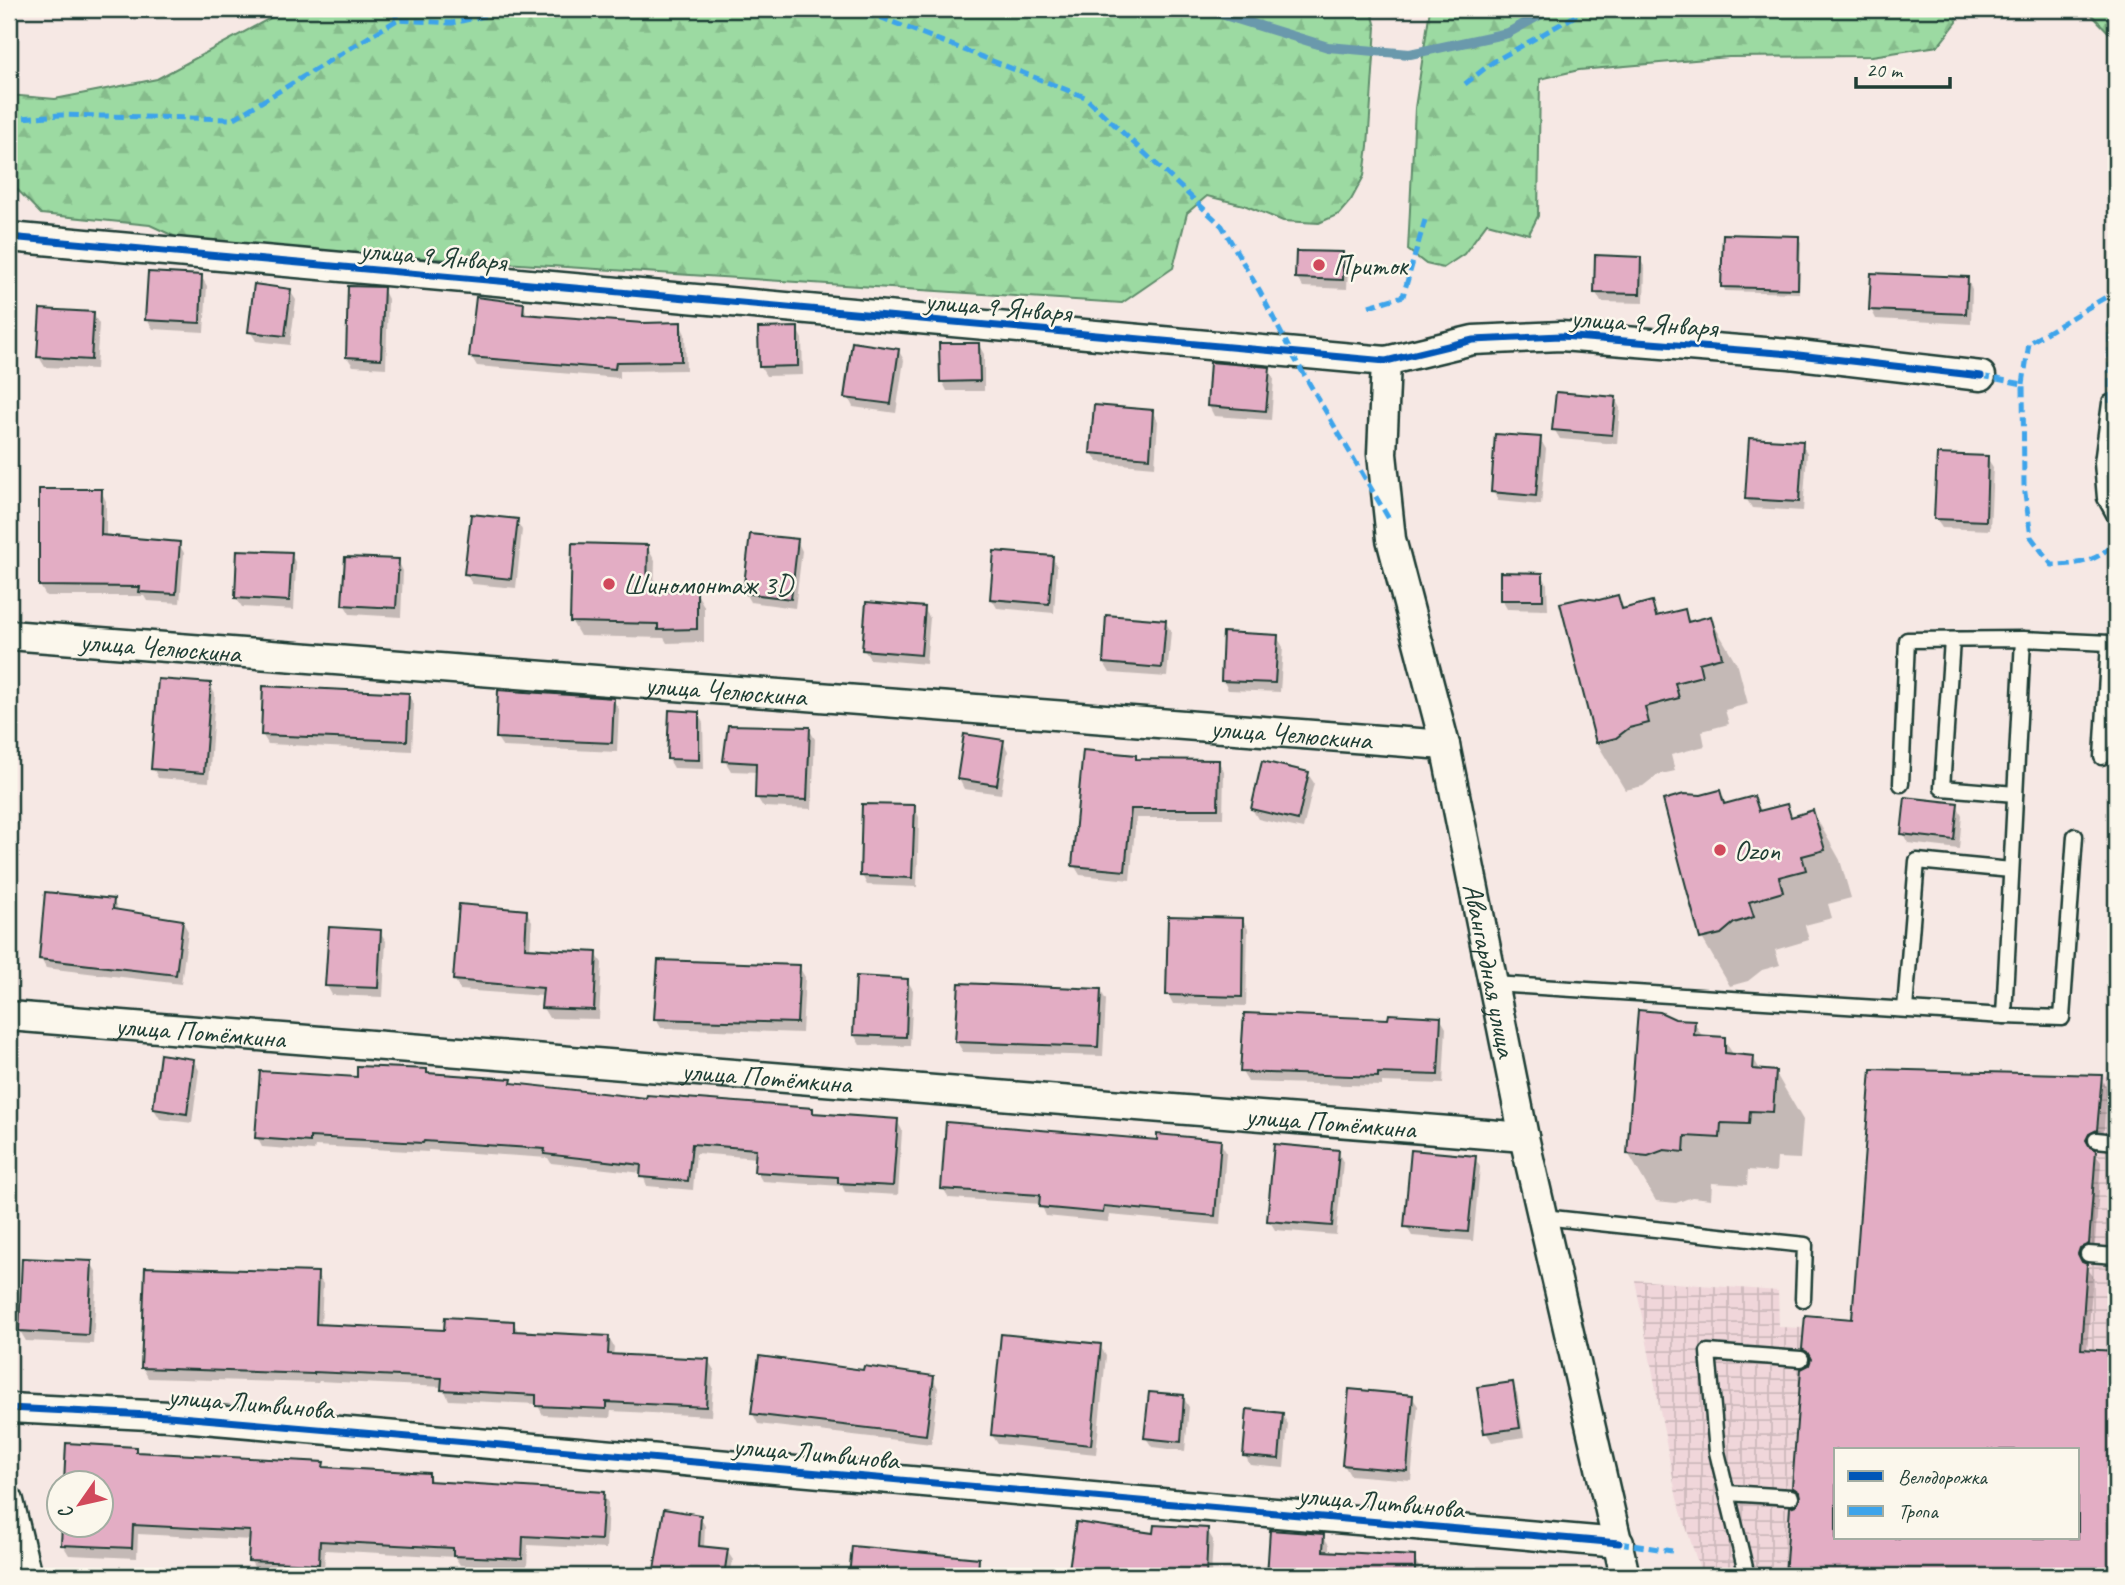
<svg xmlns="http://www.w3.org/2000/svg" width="2125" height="1585" font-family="Caveat,sans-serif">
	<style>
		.industrial { fill: url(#industrial-grid); fill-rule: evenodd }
		.forest { fill: url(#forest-firs); stroke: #5e8c6b; stroke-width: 2 }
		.shadow { fill: #0003; fill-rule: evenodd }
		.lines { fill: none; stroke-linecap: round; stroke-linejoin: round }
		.stream { stroke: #6a99ac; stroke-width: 10 }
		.building { fill: #e3adc4; stroke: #1f3d34; stroke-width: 2; fill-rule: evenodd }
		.lane-casing { stroke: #1f3d34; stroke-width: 19 }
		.street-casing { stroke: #1f3d34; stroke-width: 33 }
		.lane { stroke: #fbf7ec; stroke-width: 14 }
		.street { stroke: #fbf7ec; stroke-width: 28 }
		.quiet { stroke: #3da4eb; stroke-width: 5; stroke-dasharray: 10 5; stroke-linecap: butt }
		.cycleway-casing { stroke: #fbf7ec; stroke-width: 11 }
		.cycleway { stroke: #0057b8; stroke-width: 7 }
		.poi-dot { fill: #d1495b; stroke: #fbf7ec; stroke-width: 2.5 }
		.labels { text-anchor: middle; stroke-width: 5; stroke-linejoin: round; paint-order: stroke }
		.street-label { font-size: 28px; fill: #1f3d34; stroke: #fbf7ec }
		.poi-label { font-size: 28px; fill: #1f3d34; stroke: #fbf7ec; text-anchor: start }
	</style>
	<defs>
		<pattern id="industrial-grid" width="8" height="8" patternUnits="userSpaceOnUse" patternTransform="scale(1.75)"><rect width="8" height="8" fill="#f0d6da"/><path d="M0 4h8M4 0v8" fill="none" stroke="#cdb9bc"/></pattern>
		<pattern id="forest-firs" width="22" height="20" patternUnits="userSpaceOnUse" patternTransform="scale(1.75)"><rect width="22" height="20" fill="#9cdaa2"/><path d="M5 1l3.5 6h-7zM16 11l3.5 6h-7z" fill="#86bc8c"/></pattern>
	</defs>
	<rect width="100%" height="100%" fill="#f6e8e4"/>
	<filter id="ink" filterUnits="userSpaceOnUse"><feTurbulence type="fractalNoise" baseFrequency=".0143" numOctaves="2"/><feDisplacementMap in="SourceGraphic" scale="14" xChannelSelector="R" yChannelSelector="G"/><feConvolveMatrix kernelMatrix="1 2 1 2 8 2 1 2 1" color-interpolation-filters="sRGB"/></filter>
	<g filter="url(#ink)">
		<!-- industrial -->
		<path class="industrial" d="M1871,1069L2116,1076V1576H1702L1677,1499L1635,1280L1778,1291L1779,1327L1803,1328L1805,1315L1852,1319ZM1836,1450H2078V1538H1836Z"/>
		<!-- forest -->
		<g class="forest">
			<polygon points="287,9 1371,9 1376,27 1368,146 1364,176 1351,200 1339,214 1319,223 1283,221 1244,205 1207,196 1187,213 1173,268 1122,303 225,245 178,238 150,225 41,214 15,187 9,185 9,95 55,99 157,79"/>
			<polygon points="1430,9 1955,9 1957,22 1938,46 1872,56 1729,57 1579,70 1540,79 1538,216 1529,234 1487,223 1464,254 1443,268 1426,264 1408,250 1415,108"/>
			<polygon points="2086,9 2116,9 2116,40"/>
		</g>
		<!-- shadow -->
		<g class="shadow">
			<polygon points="1798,238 1801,242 1799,293 1725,291 1723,286"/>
			<polygon points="1342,254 1348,264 1347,289 1303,287 1297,278"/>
			<polygon points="1640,259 1645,268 1644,303 1601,302 1596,293"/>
			<polygon points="201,276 207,286 204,332 153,329 147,320"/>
			<polygon points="1967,279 1972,289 1971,324 1876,319 1871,309"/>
			<polygon points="383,289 388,299 386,368 353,366 347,357"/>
			<polygon points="290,291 296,300 290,345 256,341 250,331"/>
			<polygon points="523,305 528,316 643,325 680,324 685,334 686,370 620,371 620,378 477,366 471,356"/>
			<polygon points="93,314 99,324 96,369 45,367 39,357"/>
			<polygon points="797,329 802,339 803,375 766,376 760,366"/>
			<polygon points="978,344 984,354 984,391 947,391 942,381"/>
			<polygon points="898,350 904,360 896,413 853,407 848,397"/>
			<polygon points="1269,369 1274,379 1271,420 1214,416 1209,406"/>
			<polygon points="1615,399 1620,408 1617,444 1560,439 1554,429"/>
			<polygon points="1152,412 1158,421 1155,467 1098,462 1092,453"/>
			<polygon points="1540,439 1546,449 1541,505 1498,501 1493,491"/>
			<polygon points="1801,443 1807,453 1803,511 1752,508 1746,498"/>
			<polygon points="1987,458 1993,467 1990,530 1942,528 1936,519"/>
			<polygon points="101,491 106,501 106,537 179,544 184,553 180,603 147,601 144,596 46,596 40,586"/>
			<polygon points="517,521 522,530 516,588 472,584 466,574"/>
			<polygon points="797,541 802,551 795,608 750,602 745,593"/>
			<polygon points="647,547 655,561 654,593 696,592 704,606 704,642 667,643 664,638 580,636 572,622"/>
			<polygon points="291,554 296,564 294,610 242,607 236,598"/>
			<polygon points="1052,557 1057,567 1054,613 997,608 991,598"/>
			<polygon points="398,561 403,571 401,617 350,614 344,604"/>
			<polygon points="1542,574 1547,584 1548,610 1507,609 1502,600"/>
			<polygon points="1617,597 1625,610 1651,603 1659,617 1684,611 1691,623 1710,618 1738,666 1748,704 1725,710 1729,724 1702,731 1705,746 1671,755 1675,771 1657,775 1643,786 1625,790 1597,743 1599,601"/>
			<polygon points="924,609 930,618 926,664 870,659 864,650"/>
			<polygon points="1165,622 1171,631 1167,677 1110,673 1104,663"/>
			<polygon points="1277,637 1283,647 1280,692 1228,690 1223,680"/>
			<polygon points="210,685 215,694 209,782 158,778 153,768"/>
			<polygon points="408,695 414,704 412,751 268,744 262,734"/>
			<polygon points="613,700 619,709 617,752 503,747 497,738"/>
			<polygon points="698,713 703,723 704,769 674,768 668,758"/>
			<polygon points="809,729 815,739 812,809 763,807 757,797 758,772 731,771 725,761"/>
			<polygon points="1003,742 1008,751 1001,794 964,789 959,779"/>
			<polygon points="1135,756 1137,760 1218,761 1224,771 1223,818 1136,818 1130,880 1080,875 1074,865"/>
			<polygon points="1308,774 1314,783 1303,829 1258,819 1252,809"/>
			<polygon points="1719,792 1727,805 1754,798 1762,812 1786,806 1793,818 1813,812 1840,860 1851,898 1828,904 1832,918 1805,925 1809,940 1775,950 1780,965 1762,970 1748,981 1730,986 1702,938 1701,797"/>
			<polygon points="1957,805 1962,815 1959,849 1908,843 1903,834"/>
			<polygon points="914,807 919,817 917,887 867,885 862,875"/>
			<polygon points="113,901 119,911 182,921 188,931 181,984 46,968 41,959"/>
			<polygon points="526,911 532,921 530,950 596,954 602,963 599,1019 549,1018 543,1008 544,996 460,990 455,980"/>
			<polygon points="1242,919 1248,929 1246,1006 1173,1004 1168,994"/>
			<polygon points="380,932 386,941 383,997 332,995 327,986"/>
			<polygon points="799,967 805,977 802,1033 661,1028 656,1019"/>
			<polygon points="907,980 913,990 910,1046 860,1045 854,1035"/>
			<polygon points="1100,990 1106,1000 1103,1056 963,1052 957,1042"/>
			<polygon points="1440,1018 1446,1028 1443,1084 1382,1082 1382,1086 1248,1082 1242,1072 1390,1021"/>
			<polygon points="1675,1021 1694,1022 1703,1038 1724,1039 1734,1056 1753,1058 1761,1071 1775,1072 1803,1120 1800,1159 1777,1158 1776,1172 1748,1170 1747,1185 1712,1183 1711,1199 1692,1197 1676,1203 1656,1201 1628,1153"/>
			<polygon points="193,1060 199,1070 192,1123 160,1119 154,1109"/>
			<polygon points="428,1075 511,1081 513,1085 648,1100 812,1110 815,1115 897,1121 902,1130 898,1195 845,1192 842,1186 762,1181 756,1171 757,1158 696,1153 693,1190 647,1186 642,1173 551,1163 548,1158 428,1150 428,1152 315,1146 314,1151 262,1147 257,1137 358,1079"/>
			<path d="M2100,1077L2107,1088L2103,1142L2094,1145L2092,1150L2101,1162L2094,1256L2086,1259L2084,1264L2093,1276L2087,1351L2116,1353V1576H1787L1792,1508L1797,1507L1800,1499L1794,1487L1812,1361L1804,1349L1854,1321ZM1836,1450H2078V1538H1836Z"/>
			<polygon points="1158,1142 1220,1142 1226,1152 1220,1225 1109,1215 1108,1222 1046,1216 1041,1204 949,1198 943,1188"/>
			<polygon points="1338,1152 1343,1162 1336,1235 1275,1230 1269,1220"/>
			<polygon points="1475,1158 1480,1167 1473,1241 1412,1236 1406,1226"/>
			<polygon points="91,1263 97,1273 93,1344 26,1341 20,1331"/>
			<polygon points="317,1274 323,1284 321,1326 446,1332 513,1322 519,1333 608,1337 614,1347 613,1356 708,1360 714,1370 711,1416 611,1411 610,1418 543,1415 537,1404 449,1400 443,1387 319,1381 318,1383 148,1378 143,1368"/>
			<polygon points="1100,1346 1106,1356 1096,1454 998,1444 992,1435"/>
			<polygon points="864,1372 933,1378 938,1388 931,1444 758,1424 753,1414"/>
			<polygon points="1512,1384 1517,1393 1524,1437 1492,1442 1486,1432"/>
			<polygon points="1183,1397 1189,1407 1185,1451 1152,1447 1146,1438"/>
			<polygon points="1412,1397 1418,1406 1411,1480 1350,1475 1344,1465"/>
			<polygon points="1282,1414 1288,1424 1284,1468 1250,1465 1245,1455"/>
			<polygon points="67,1445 135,1448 138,1453 323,1464 326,1469 428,1474 433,1483 602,1493 608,1503 606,1549 528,1545 527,1568 460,1565 455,1557 325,1550 324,1573 256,1570 250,1560 251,1540 138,1534 137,1558 69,1555 63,1545 102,1526 102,1484 66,1484"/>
			<polygon points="665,1511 700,1517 705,1526 704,1548 727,1551 733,1560 730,1576 655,1576"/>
			<polygon points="1077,1524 1155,1535 1207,1530 1213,1540 1211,1576 1070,1576"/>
			<polygon points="1271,1532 1323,1536 1329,1545 1329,1553 1413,1558 1419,1567 1418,1576 1269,1576"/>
			<polygon points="854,1548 958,1567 957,1576 851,1576"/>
			<polygon points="1477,1566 1546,1567 1551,1576 1477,1576"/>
		</g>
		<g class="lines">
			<!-- stream -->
			<polyline class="stream" points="1205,9 1328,47 1410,54 1508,33 1550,9"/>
		</g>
		<!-- building -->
		<g class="building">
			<polygon points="1723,234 1799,236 1798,289 1721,287"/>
			<polygon points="1296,251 1343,252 1343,280 1295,278"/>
			<polygon points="1595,255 1641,257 1640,294 1594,293"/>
			<polygon points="148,272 202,275 200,323 145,320"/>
			<polygon points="1871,273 1968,277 1966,314 1869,310"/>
			<polygon points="254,284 291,289 285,336 248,332"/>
			<polygon points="348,286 384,287 381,359 346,357"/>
			<polygon points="476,297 524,303 523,314 643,323 681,322 681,361 616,362 615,369 469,357"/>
			<polygon points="40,309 94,312 91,360 37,357"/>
			<polygon points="798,327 798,366 759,367 758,328"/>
			<polygon points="852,342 899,349 891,404 844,398"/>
			<polygon points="939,343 979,343 980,381 940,382"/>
			<polygon points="1210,362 1270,367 1266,411 1207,406"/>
			<polygon points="1556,392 1616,397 1612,435 1552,430"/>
			<polygon points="1094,405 1153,410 1150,458 1090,453"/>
			<polygon points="1495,434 1541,437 1536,496 1491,492"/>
			<polygon points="1749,438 1803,441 1799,502 1745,499"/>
			<polygon points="1937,454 1988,456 1986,521 1934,519"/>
			<polygon points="39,489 102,489 101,535 180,542 176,594 139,592 140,587 39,586"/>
			<polygon points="471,514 518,519 511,579 464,574"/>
			<polygon points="750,534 798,539 791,599 743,593"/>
			<polygon points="572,543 648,545 647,591 697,590 697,629 658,630 658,624 570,622"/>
			<polygon points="237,550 292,552 289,601 235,598"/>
			<polygon points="994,551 1053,556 1049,604 990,599"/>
			<polygon points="345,557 399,559 396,608 342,605"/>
			<polygon points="1500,572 1543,573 1543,600 1500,600"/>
			<polygon points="1618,595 1622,609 1652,601 1656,616 1685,609 1688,622 1711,616 1722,657 1699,663 1702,676 1675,683 1679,698 1645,707 1649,723 1629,728 1616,738 1596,743 1560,603 1582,598 1599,600"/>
			<polygon points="866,602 925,607 921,655 862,650"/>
			<polygon points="1106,615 1166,620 1162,668 1103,663"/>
			<polygon points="1223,632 1278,635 1275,683 1221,681"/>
			<polygon points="158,679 211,683 204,773 151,769"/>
			<polygon points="263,686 409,693 407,741 261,735"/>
			<polygon points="498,690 614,698 612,743 496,738"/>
			<polygon points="669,710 699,712 699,760 667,759"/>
			<polygon points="728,725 810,727 807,800 755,798 756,763 723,761"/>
			<polygon points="964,734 1004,740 997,785 957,779"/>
			<polygon points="1083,750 1136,755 1136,759 1219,760 1218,809 1131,809 1125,871 1072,866"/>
			<polygon points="1262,761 1309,772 1298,820 1251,809"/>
			<polygon points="1720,790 1724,804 1754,796 1759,811 1787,804 1791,817 1813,810 1825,850 1802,856 1806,870 1779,877 1783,892 1749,902 1754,917 1734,923 1721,934 1700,939 1663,800 1684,794 1701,795"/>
			<polygon points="1905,797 1958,803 1954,840 1901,834"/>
			<polygon points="862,804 915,805 912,878 860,876"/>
			<polygon points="45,892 114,899 113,909 183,920 176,975 39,959"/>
			<polygon points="459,904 527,910 525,948 597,952 594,1010 541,1008 543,988 453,980"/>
			<polygon points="1168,916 1243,918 1242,997 1166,995"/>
			<polygon points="329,927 381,930 378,988 325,986"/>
			<polygon points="658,960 800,965 797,1023 654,1019"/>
			<polygon points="856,976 908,979 906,1037 853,1035"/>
			<polygon points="959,983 1101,989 1098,1047 955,1042"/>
			<polygon points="1638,1010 1660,1012 1675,1019 1695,1020 1694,1035 1725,1037 1725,1053 1754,1056 1753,1069 1776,1071 1773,1112 1750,1111 1749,1124 1721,1123 1720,1138 1685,1136 1684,1152 1664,1150 1648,1156 1627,1154"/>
			<polygon points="1244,1013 1388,1019 1389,1014 1441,1017 1438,1075 1378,1073 1378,1077 1240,1072"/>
			<polygon points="160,1054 194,1059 187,1114 153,1109"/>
			<polygon points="357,1066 427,1069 427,1073 512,1079 511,1083 646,1098 647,1095 813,1108 813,1113 898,1119 893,1186 838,1183 838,1177 754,1172 756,1149 692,1144 688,1181 640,1177 641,1165 544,1154 545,1149 424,1141 423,1143 310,1137 310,1142 255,1138 260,1071 357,1077"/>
			<path d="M1871,1069L2102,1075L2097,1130L2089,1134L2086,1140L2090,1147L2096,1150L2089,1244L2080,1248L2078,1254L2082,1262L2087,1264L2081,1349L2116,1351V1576H1785L1790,1507L1796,1505L1800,1498L1799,1492L1792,1487L1801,1369L1809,1365L1811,1359L1807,1352L1802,1349L1805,1315L1852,1319ZM1836,1450H2078V1538H1836Z"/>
			<polygon points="946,1122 1157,1140 1157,1134 1221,1140 1215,1216 1104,1206 1103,1213 1039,1207 1040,1195 941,1189"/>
			<polygon points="1274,1144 1339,1150 1332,1226 1267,1221"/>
			<polygon points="1411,1150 1476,1156 1468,1232 1404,1227"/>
			<polygon points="22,1258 92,1261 88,1335 19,1331"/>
			<polygon points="145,1267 318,1272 316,1324 444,1330 445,1317 514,1321 514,1331 609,1336 608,1354 709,1359 706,1407 606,1402 606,1409 536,1406 536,1395 441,1390 442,1378 314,1372 314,1374 141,1368"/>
			<polygon points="1001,1334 1101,1344 1091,1445 991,1435"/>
			<polygon points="759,1356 863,1370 864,1366 934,1376 926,1435 751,1414"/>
			<polygon points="1513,1382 1520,1428 1484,1433 1477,1387"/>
			<polygon points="1349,1389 1413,1395 1407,1471 1342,1465"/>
			<polygon points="1149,1392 1184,1395 1181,1442 1144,1438"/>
			<polygon points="1247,1409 1283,1413 1279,1459 1243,1456"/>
			<polygon points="66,1443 136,1447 136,1452 324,1462 323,1467 429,1473 429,1481 604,1492 601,1540 523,1536 522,1559 453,1556 453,1548 320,1541 319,1564 248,1561 250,1531 133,1525 132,1548 61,1545 62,1525 102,1525 102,1483 64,1483"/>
			<polygon points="664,1509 701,1515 699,1546 728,1549 724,1576 653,1576"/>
			<polygon points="1076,1522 1153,1533 1154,1525 1208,1528 1206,1576 1141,1573 1140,1576 1068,1576"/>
			<polygon points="1270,1530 1324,1534 1323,1551 1415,1556 1415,1576 1267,1576"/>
			<polygon points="852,1546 979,1558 978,1576 849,1576"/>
		</g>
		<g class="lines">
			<!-- lane casing -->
			<g class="lane-casing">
				<g id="lane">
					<polyline points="2116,403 2110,403 2102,463 2105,498 2116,518"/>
					<polyline points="1952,640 1942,788 2015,794"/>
					<polyline points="1901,784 1907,640 2023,639 2109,643 2102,757"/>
					<polyline points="1493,984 2004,1016 2023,639"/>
					<polyline points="1905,1009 1917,861 2011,870"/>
					<polyline points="2004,1016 2062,1018 2075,836"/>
					<polyline points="2096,1140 2116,1142"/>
					<polyline points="1543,1217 1805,1245 1803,1299"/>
					<polyline points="2088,1254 2116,1256"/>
					<polyline points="1727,1493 1791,1497"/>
					<polyline points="1747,1576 1717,1452 1708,1352 1801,1359"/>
				</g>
			</g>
			<!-- street casing -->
			<g class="street-casing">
				<g id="street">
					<polyline points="9,237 1386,361 1473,340 1561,336 1790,354 1981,376"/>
					<path id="s1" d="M1386,361L1382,454L1391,539L1445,745L1524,1137L1625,1576"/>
					<path id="s2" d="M9,635L1445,745"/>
					<path id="s3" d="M9,1016L1524,1137"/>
					<polyline points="9,1408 169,1416 1619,1543"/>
					<polyline points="9,1501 27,1576"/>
				</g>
			</g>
			<!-- lane -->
			<use href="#lane" class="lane"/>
			<!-- street -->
			<use href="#street" class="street"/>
			<!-- quiet -->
			<g class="quiet">
				<polyline points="394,9 397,20 452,23 517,9"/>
				<polyline points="835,9 882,18 1085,97 1222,226 1260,292 1292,354 1389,519"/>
				<polyline points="1465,84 1493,62 1575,16 1572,9"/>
				<polyline points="9,119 61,115 233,119 397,20"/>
				<polyline points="1369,306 1403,296 1425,220"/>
				<path d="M1981,376L2023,384L2024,486L2031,537L2052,565C2077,565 2106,561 2116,536"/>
				<polyline points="2023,384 2029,343 2116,291"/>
				<polyline points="2110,403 2110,325 2116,292"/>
				<polyline points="9,1501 9,1502"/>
				<polyline points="1619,1543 1672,1551"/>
			</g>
			<!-- cycleway casing -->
			<g class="cycleway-casing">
				<g id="cycleway">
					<polyline points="9,237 1386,361 1473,340 1561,336 1790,354 1981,376"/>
					<polyline points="9,1408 169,1416 1619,1543"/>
				</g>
			</g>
			<!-- cycleway -->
			<use href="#cycleway" class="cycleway"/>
		</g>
	</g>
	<!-- markers -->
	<g class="poi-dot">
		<circle cx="1319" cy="265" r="7"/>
		<circle cx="609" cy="584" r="7"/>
		<circle cx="1720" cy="850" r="7"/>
	</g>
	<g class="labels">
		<!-- street labels -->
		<g class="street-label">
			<text transform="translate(433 255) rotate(5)" y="10">улица 9 Января</text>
			<text transform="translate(998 306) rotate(5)" y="10">улица 9 Января</text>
			<text transform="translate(1644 322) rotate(4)" y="10">улица 9 Января</text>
			<text dy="10" stroke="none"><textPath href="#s2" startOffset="152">улица Челюскина</textPath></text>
			<text dy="10" stroke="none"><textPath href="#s2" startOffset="719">улица Челюскина</textPath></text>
			<text dy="10" stroke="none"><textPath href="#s2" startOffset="1286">улица Челюскина</textPath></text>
			<text dy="10" stroke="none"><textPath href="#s1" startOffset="621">Авангардная улица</textPath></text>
			<text dy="10" stroke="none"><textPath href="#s3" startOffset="192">улица Потёмкина</textPath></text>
			<text dy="10" stroke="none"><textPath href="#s3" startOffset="760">улица Потёмкина</textPath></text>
			<text dy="10" stroke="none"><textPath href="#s3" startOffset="1326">улица Потёмкина</textPath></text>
			<text transform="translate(251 1402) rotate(5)" y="10">улица Литвинова</text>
			<text transform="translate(816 1452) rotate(5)" y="10">улица Литвинова</text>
			<text transform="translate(1381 1501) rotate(5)" y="10">улица Литвинова</text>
		</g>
		<!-- poi labels -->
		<g class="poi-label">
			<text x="1333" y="275">Приток</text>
			<text x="623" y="594">Шиномонтаж 3D</text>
			<text x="1734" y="860">Ozon</text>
		</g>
	</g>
	<!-- margin -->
	<rect width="2125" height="1585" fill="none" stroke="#fbf7ec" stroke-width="35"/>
	<rect x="18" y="18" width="2090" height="1550" fill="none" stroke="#1f3d34" stroke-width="2.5" filter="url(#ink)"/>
	<!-- legend -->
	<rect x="1834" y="1448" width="245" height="91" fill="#fbf7ec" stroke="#a3ada2" stroke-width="2"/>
	<rect x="1848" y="1471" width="35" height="10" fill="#0057b8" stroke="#a3ada2" stroke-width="2"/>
	<text x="1898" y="1484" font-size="21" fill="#1f3d34">Велодорожка</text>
	<rect x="1848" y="1506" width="35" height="10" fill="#3da4eb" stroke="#a3ada2" stroke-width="2"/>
	<text x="1898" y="1518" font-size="21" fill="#1f3d34">Тропа</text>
	<!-- north arrow -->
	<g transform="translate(80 1504) rotate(236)"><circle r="33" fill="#fbf7ec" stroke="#a3ada2" stroke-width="2"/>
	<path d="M0-5L12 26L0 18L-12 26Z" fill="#d1495b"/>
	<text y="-10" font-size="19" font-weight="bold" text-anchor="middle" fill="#1f3d34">С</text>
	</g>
	<!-- scale -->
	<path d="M1856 77v10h94v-10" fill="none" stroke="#1f3d34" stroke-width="3.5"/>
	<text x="1866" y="77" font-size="21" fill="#1f3d34" stroke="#fbf7ec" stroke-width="5" paint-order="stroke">20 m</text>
</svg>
